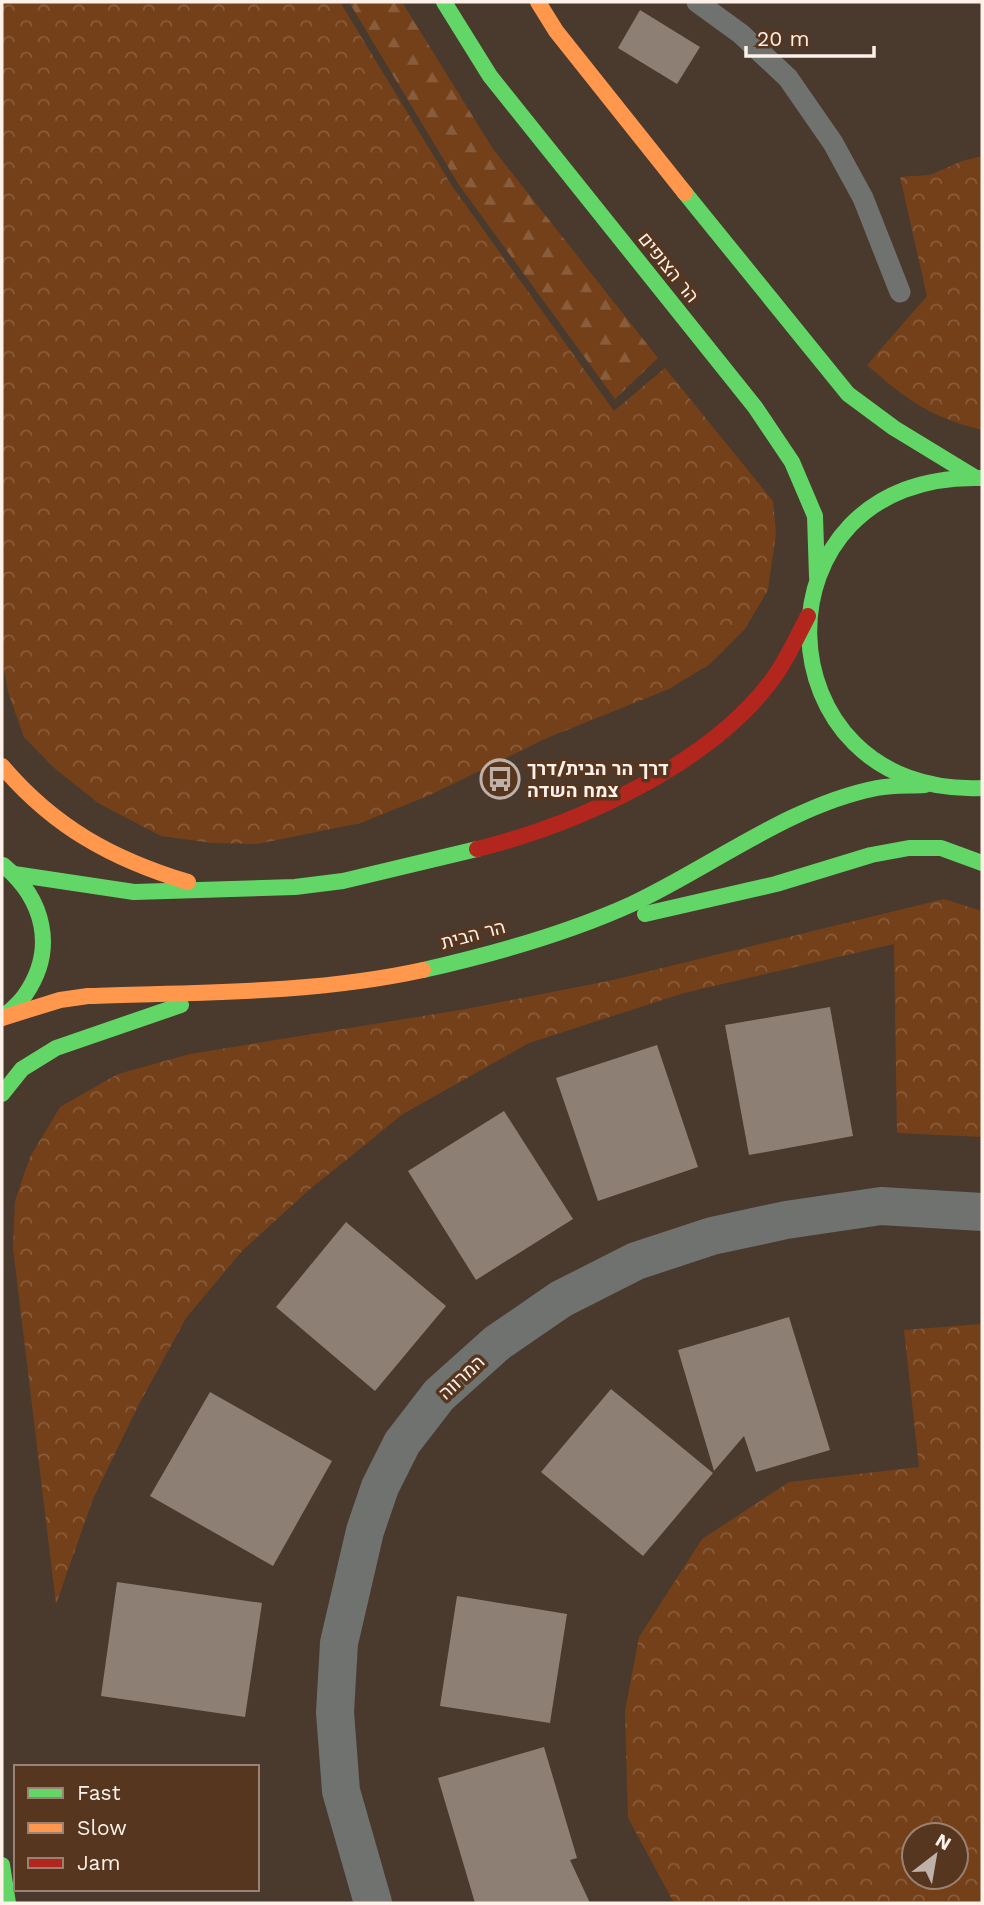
<svg xmlns="http://www.w3.org/2000/svg" width="984" height="1905" font-family="'Work Sans',Heebo,sans-serif">
	<style>
		.forest { fill: url(#forest-firs) }
		.park { fill: url(#park-crowns); fill-rule: evenodd }
		.building { fill: #8e7f74 }
		.lines { fill: none; stroke-linecap: round; stroke-linejoin: round }
		.lane { stroke: #6f726e; stroke-width: 21 }
		.street { stroke: #6f726e; stroke-width: 38 }
		.fast { stroke: #63d668; stroke-width: 16 }
		.slow { stroke: #ff974d; stroke-width: 16 }
		.jam { stroke: #b3261e; stroke-width: 16 }
		.labels { text-anchor: middle; stroke-width: 7; stroke-linejoin: round; paint-order: stroke }
		.street-label { font-size: 19px; fill: #fef1ea; stroke: #573620 }
		.poi-label { font-size: 19px; font-weight: bold; fill: #fef1ea; stroke: #573620; text-anchor: start }
	</style>
	<defs>
		<pattern id="forest-firs" width="22" height="20" patternUnits="userSpaceOnUse" patternTransform="scale(1.75)"><rect width="22" height="20" fill="#744019"/><path d="M5 1l3.5 6h-7zM16 11l3.5 6h-7z" fill="#895c3b"/></pattern>
		<pattern id="park-crowns" width="20" height="18" patternUnits="userSpaceOnUse" patternTransform="scale(1.75)"><rect width="20" height="18" fill="#744019"/><path d="M2 6a3 3 0 1 1 6 0M12 15a3 3 0 1 1 6 0" fill="none" stroke="#895c3b"/></pattern>
	</defs>
	<rect width="100%" height="100%" fill="#4a392d"/>
	<!-- forest -->
	<polygon class="forest" points="349,2 402,2 493,149 658,358 615,399 459,185"/>
	<!-- park -->
	<g class="park">
		<polygon points="2,2 340,2 452,186 614,411 665,368 773,501 776,533 768,590 745,629 710,664 669,689 547,738 430,795 361,823 257,844 212,843 161,836 98,803 53,767 24,737 8,692 2,658"/>
		<path d="M982,156V430C930,417 907,400 867,365L927,296L900,177L930,175L962,161Z"/>
		<polygon points="944,899 982,911 982,1137 897,1133 894,944 684,993 529,1043 403,1114 309,1190 242,1251 186,1318 138,1406 93,1499 56,1604 13,1248 15,1201 30,1157 60,1107 118,1074 190,1054 466,1009 613,980"/>
		<path d="M982,1324V1903H674L628,1818L625,1711L639,1637L702,1539L789,1482L919,1467L904,1330ZM914,1835H956V1877H914Z"/>
	</g>
	<!-- building -->
	<g class="building">
		<polygon points="640,10 700,47 677,84 618,48"/>
		<polygon points="830,1007 853,1136 749,1155 725,1025"/>
		<polygon points="657,1045 698,1167 598,1201 556,1078"/>
		<polygon points="504,1111 573,1219 476,1280 408,1171"/>
		<polygon points="346,1222 446,1306 375,1391 276,1307"/>
		<polygon points="789,1317 830,1450 756,1472 744,1436 714,1471 678,1350"/>
		<polygon points="611,1389 713,1473 643,1556 541,1472"/>
		<polygon points="210,1392 332,1461 273,1566 150,1496"/>
		<polygon points="117,1582 262,1603 245,1717 101,1696"/>
		<polygon points="457,1596 567,1614 550,1723 440,1706"/>
		<polygon points="544,1747 577,1858 570,1860 590,1903 475,1903 438,1778"/>
	</g>
	<g class="lines">
		<!-- lane -->
		<polyline class="lane" points="697,2 741,34 788,78 833,143 863,198 900,292"/>
		<!-- street -->
		<polyline class="street" points="373,1903 341,1791 335,1712 339,1643 365,1531 380,1487 402,1443 439,1395 497,1343 561,1299 636,1261 712,1236 786,1220 881,1206 982,1212"/>
		<!-- fast -->
		<g class="fast">
			<polyline points="444,2 490,76 755,407 792,462 815,516 817,577"/>
			<polyline points="685,193 848,394 894,428 976,478"/>
			<path d="M980,478C747,472 757,798 982,788"/>
			<polyline points="14,874 134,892 295,887 343,881 477,849"/>
			<polyline points="645,914 776,884 871,855 909,848 941,848 982,863"/>
			<path d="M423,970C494,954 566,934 632,904C711,867 790,805 877,788C893,785 909,786 925,785"/>
			<path d="M2,1018C10,1011 19,1004 25,995C57,949 44,899 3,865"/>
			<polyline points="2,1094 22,1069 56,1048 181,1005"/>
			<polyline points="2,1865 8,1903"/>
		</g>
		<!-- slow -->
		<g class="slow">
			<polyline points="538,2 556,31 685,193"/>
			<path d="M2,766C54,827 112,859 188,882"/>
			<path d="M2,1018L60,1000L88,996C200,992 313,994 423,970"/>
		</g>
		<!-- jam -->
		<path class="jam" d="M477,849C579,824 716,762 777,673C789,655 798,635 808,616"/>
	</g>
	<!-- icons -->
	<defs>
		<g id="bus-ring" transform="scale(2.0125)"><circle r="9.5" fill="#573620" stroke="#bfb1a8" stroke-width="1.5"/><path d="M-5-6H5V4H4V6H2V4H-2V6H-4V4H-5ZM-3.5-4V0h7V-4ZM-3.5 1.2v1.5H-2V1.2ZM2 1.2v1.5H3.5V1.2Z" fill="#bfb1a8"/></g>
	</defs>
	<g fill-rule="evenodd">
		<use href="#bus-ring" x="500" y="779"/>
	</g>
	<g class="labels">
		<!-- street labels -->
		<g class="street-label">
			<text transform="translate(669 267) rotate(51)" y="7">הר הצופים</text>
			<text transform="translate(473 934) rotate(-15)" y="7">הר הבית</text>
			<text transform="translate(461 1377) rotate(-43)" y="7">המרווה</text>
		</g>
		<!-- poi labels -->
		<g class="poi-label">
			<text x="527" y="775">דרך הר הבית/דרך<tspan x="527" dy="22">צמח השדה</tspan></text>
		</g>
	</g>
	<!-- border -->
	<rect width="984" height="1905" fill="none" stroke="#fef1ea" stroke-width="7"/>
	<!-- legend -->
	<rect x="14" y="1765" width="245" height="126" fill="#573620" stroke="#9a8171" stroke-width="2"/>
	<rect x="28" y="1788" width="35" height="10" fill="#63d668" stroke="#9a8171" stroke-width="2"/>
	<text x="77" y="1800" font-size="21" fill="#fef1ea">Fast</text>
	<rect x="28" y="1823" width="35" height="10" fill="#ff974d" stroke="#9a8171" stroke-width="2"/>
	<text x="77" y="1835" font-size="21" fill="#fef1ea">Slow</text>
	<rect x="28" y="1858" width="35" height="10" fill="#b3261e" stroke="#9a8171" stroke-width="2"/>
	<text x="77" y="1870" font-size="21" fill="#fef1ea">Jam</text>
	<!-- north arrow -->
	<g transform="translate(935 1856) rotate(31)"><circle r="33" fill="#573620" stroke="#9a8171" stroke-width="2"/>
	<path d="M0-5L12 26L0 18L-12 26Z" fill="#bfb1a8"/>
	<text y="-10" font-size="19" font-weight="bold" text-anchor="middle" fill="#fef1ea">N</text>
	</g>
	<!-- scale -->
	<path d="M746 46v10h128v-10" fill="none" stroke="#fef1ea" stroke-width="3.5"/>
	<text x="757" y="46" font-size="21" fill="#fef1ea" stroke="#573620" stroke-width="5" paint-order="stroke">20 m</text>
</svg>
